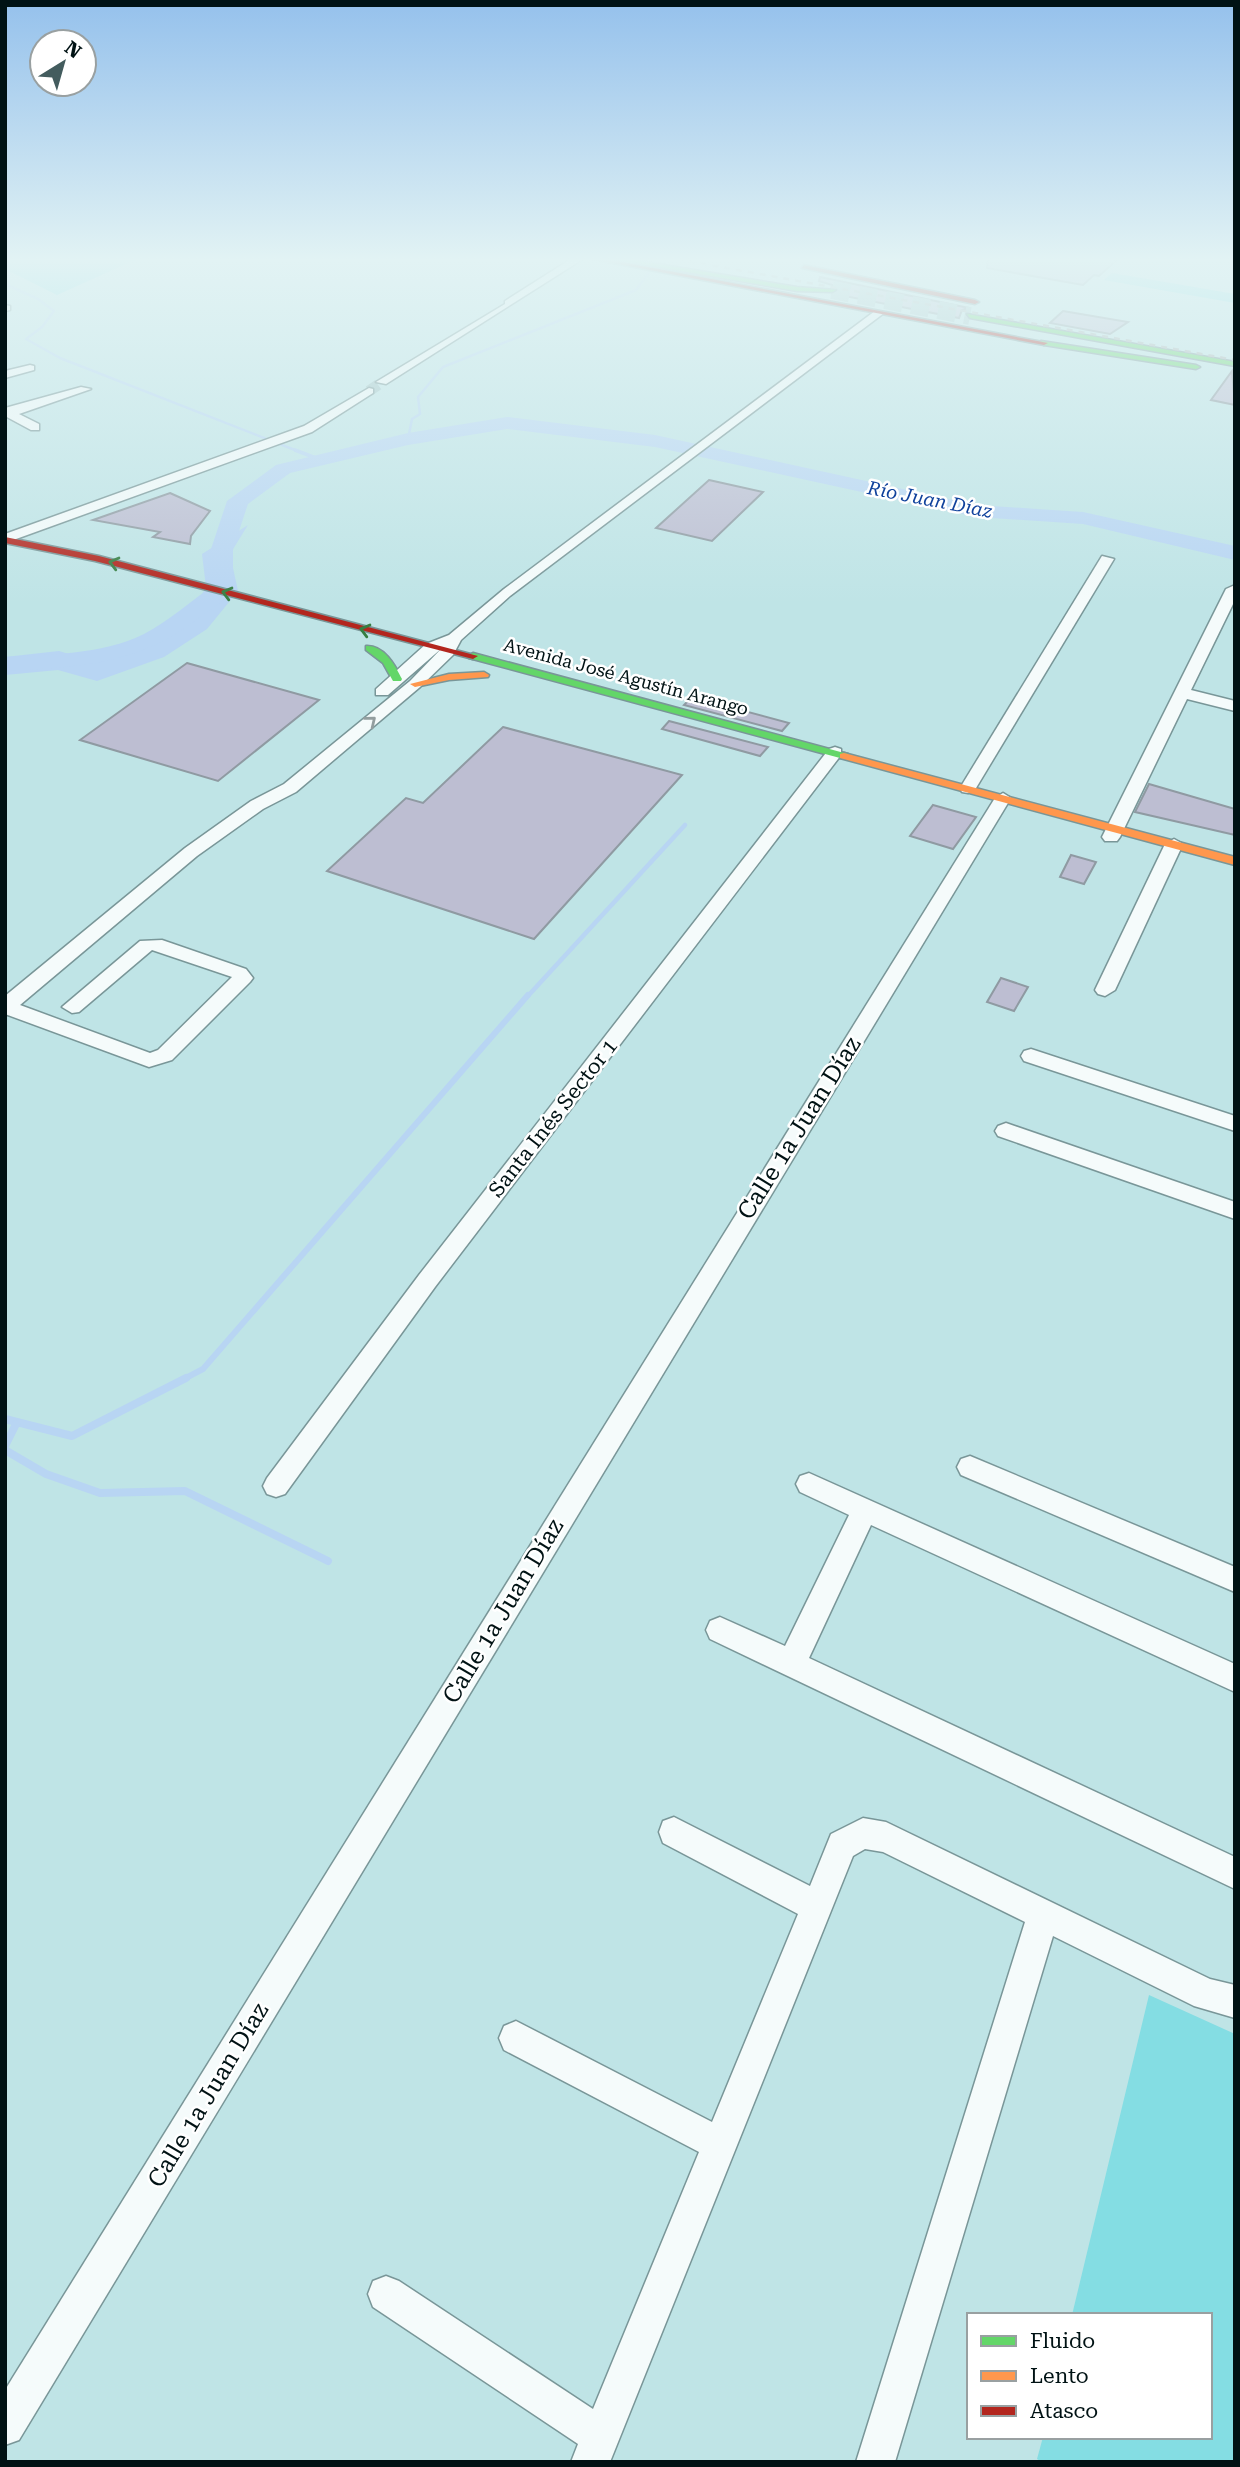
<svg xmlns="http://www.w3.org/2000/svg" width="1240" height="2467" font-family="'Roboto Serif',serif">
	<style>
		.green { fill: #84dde3 }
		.water { fill: #b8d5f3 }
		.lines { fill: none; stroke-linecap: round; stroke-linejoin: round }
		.stream-far4 { stroke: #b8d5f3; stroke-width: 2.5 }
		.stream-far3 { stroke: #b8d5f3; stroke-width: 3.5 }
		.stream-far2 { stroke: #b8d5f3; stroke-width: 4.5 }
		.stream-far1 { stroke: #b8d5f3; stroke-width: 6 }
		.stream { stroke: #b8d5f3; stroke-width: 8 }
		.river { fill: #b8d5f3; fill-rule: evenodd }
		.building { fill: #bdbed2; stroke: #8f9aa2; stroke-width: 2 }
		.street-tunnel { stroke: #a2c4c6; stroke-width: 11; stroke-dasharray: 11 5; stroke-linecap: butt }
		.primary-tunnel { stroke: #a2c4c6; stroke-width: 18; stroke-dasharray: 18 9; stroke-linecap: butt }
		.street-casing { stroke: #799698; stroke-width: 3 }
		.fast-casing { stroke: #799698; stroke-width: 3 }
		.slow-casing { stroke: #799698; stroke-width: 3 }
		.jam-casing { stroke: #799698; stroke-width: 3 }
		.street { fill: #f5fbfb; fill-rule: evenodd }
		.fast { fill: #63d668; fill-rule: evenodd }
		.slow { fill: #ff974d; fill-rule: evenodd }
		.jam { fill: #b3261e; fill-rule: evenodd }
		.rail { stroke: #abb3b3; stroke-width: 2.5; stroke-dasharray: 6 6; stroke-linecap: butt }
		.oneway { stroke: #367e42 }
		.oneway2 { stroke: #939e9f }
		.labels { text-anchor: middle; stroke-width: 5; stroke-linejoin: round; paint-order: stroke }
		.far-street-label { font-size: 18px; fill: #001214; stroke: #fff }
		.far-water-label { font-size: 19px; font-style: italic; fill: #10429c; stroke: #fff }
		.street-label { font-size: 21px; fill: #001214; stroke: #fff }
		.near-street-label { font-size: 24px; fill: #001214; stroke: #fff }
	</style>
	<rect width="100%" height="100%" fill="#bfe4e6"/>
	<!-- green -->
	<g class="green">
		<polygon points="5,259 137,259 57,295 5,269"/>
		<polygon points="1112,273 1235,294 1235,303 1104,280"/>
		<polygon points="1149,1995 1235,2034 1235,2462 1042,2462 1037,2459 1043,2437 1210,2437 1210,2315 1072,2315"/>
	</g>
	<!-- water -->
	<polygon class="water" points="248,525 230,554 238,591 207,629 164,657 97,681 58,670 5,675 5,657 59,651 82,658 136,652 188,621 206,587 202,554"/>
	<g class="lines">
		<!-- stream-far4 -->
		<g class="stream-far4">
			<polyline points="5,284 38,299 54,311 42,327 26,339 60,358 300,452"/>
			<polyline points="408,439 412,419 420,414 418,397 443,367 636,290 650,271"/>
		</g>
		<!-- stream-far3 -->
		<polyline class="stream-far3" points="295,450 321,460"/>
		<!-- stream-far2 -->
		<polyline class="stream-far2" points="527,997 685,825"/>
		<!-- stream-far1 -->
		<polyline class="stream-far1" points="182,1380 203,1369 528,995"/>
		<!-- stream -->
		<g class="stream">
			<polyline points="5,1419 72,1436 186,1378"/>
			<polyline points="5,1446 16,1424"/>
			<polyline points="5,1450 46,1474 100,1493 185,1491 328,1561"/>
		</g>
		<!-- river -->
		<path class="river" d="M507,417L655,435L976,505L1083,512L1235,546V560L1083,524L976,517L655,447L507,429L408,445L290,473L248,504L233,549V589C226,600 211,609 200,617C139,665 80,667 5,671V657C52,654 101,655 144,634C168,621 189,603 211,587V549L227,501L276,465L408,433Z"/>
	</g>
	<!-- building -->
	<g class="building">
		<polygon points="988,259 1118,259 1099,276 1094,275 1083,285 987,268"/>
		<polygon points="820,277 969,308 962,310 959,318 834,294 842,291 842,288 819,281"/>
		<polygon points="1063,311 1128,322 1110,334 1050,323"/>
		<polygon points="1232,371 1235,405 1211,400"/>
		<polygon points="709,480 763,492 712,541 656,528"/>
		<polygon points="170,493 210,511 191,536 190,544 153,537 160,532 93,520"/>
		<polygon points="187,663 319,700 218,781 80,740"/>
		<polygon points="692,697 789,723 782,731 684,705"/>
		<polygon points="669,721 768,747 760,756 662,729"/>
		<polygon points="503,727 682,775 534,939 327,871 406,798 423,803"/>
		<polygon points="1149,784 1235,809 1235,835 1135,812"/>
		<polygon points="933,805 976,817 953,849 910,836"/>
		<polygon points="1071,855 1096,862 1084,884 1060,877"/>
		<polygon points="1001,978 1028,987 1014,1011 987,1002"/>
	</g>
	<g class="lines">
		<!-- street-tunnel -->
		<polyline class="street-tunnel" points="369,391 382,382"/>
		<!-- primary-tunnel -->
		<polyline class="primary-tunnel" points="832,290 970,316"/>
		<!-- street casing -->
		<g class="street-casing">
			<g id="street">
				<polygon points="571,259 583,259 386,384 376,382 505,304 505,301"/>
				<polygon points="5,305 10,306 10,310 5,311"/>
				<polygon points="875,311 884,313 510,596 461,640 453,655 420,687 296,792 263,809 197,856 20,1005 150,1053 158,1050 232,977 152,950 79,1012 72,1013 62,1007 140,941 162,940 246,969 253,978 250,982 172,1060 149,1067 5,1014 5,996 185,848 251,801 284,784 410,681 442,648 388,695 376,695 376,689 426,644 449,635 504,589"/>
				<polygon points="30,365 34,366 34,370 5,378 5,371"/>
				<polygon points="81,387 91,389 19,414 39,424 39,430 31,430 5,416 5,408"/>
				<polygon points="369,388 373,389 373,393 312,432 5,543 5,534 304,426"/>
				<polygon points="1102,556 1114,559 976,788 968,793 962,792 960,788"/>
				<polygon points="1235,585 1235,600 1191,690 1235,701 1235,711 1187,699 1120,837 1117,841 1105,841 1102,837 1226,589"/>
				<polygon points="835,747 841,749 841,755 435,1287 285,1494 276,1497 267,1494 263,1486 267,1478 419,1275 829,749"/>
				<polygon points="1003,793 1011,798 19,2440 5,2445 5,2390 995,798"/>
				<polygon points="1174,839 1183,844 1115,990 1105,996 1098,994 1095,990 1165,844"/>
				<polygon points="1031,1049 1235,1116 1235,1131 1024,1061 1021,1056 1024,1051"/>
				<polygon points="1006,1123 1235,1202 1235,1219 998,1136 995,1131 998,1126"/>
				<polygon points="970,1456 1235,1567 1235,1592 961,1475 957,1467 961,1459"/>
				<polygon points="809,1473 1235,1664 1235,1692 871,1525 809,1658 1235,1857 1235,1889 710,1639 706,1630 710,1621 720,1617 785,1646 849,1515 800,1492 796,1484 800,1476"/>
				<polygon points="674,1817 810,1886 831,1834 863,1818 886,1822 1210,1979 1235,1985 1235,2018 1194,2006 1053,1936 895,2462 856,2462 1025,1922 883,1852 865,1849 853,1856 610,2462 571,2462 578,2444 373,2307 368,2294 373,2281 386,2276 399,2281 593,2409 699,2152 504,2050 499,2038 504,2026 516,2021 712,2122 798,1914 663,1843 659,1832 663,1821"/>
			</g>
		</g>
		<!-- fast casing -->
		<g class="fast-casing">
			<g id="fast">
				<polygon points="612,259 628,259 797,287 836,290 832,292 797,291"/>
				<polygon points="967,314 1235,362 1235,366 970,318"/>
				<polygon points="1041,341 1196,365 1200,367 1196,369 1044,345"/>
				<path d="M366,646C384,645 395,665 402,679L401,681H393L383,663L366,650Z"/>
				<polygon points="473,653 848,754 850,756 840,758 469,658 468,656"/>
			</g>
		</g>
		<!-- slow casing -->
		<g class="slow-casing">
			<g id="slow">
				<polygon points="484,672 489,675 488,677 449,680 415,687 410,684 449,674"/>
				<polygon points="844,753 1235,857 1235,865 840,758 840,754"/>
			</g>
		</g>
		<!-- jam casing -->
		<g class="jam-casing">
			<g id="jam">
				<polygon points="592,259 606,259 1048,343 1044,345"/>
				<polygon points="804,265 975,300 979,302 975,304 802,268"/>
				<polygon points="5,537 99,556 478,656 473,659 95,561 5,543"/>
			</g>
		</g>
		<!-- street -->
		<use href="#street" class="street"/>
		<!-- fast -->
		<use href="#fast" class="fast"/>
		<!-- slow -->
		<use href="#slow" class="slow"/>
		<!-- jam -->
		<use href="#jam" class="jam"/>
		<!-- rail -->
		<polyline class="rail" points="677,259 1235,360"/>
	</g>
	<!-- one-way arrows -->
	<defs><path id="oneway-chevron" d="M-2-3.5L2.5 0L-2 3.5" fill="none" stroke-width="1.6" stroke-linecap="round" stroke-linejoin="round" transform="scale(1.75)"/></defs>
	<g class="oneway">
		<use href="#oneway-chevron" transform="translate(114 563) rotate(-165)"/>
		<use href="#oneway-chevron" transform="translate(227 593) rotate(-165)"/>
		<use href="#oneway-chevron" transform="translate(365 630) rotate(-165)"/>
	</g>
	<use class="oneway2" href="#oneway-chevron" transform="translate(371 721) rotate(-39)"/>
	<!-- sky -->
	<linearGradient id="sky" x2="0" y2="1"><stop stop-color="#95c1ec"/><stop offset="0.43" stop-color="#e2f3f4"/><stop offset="1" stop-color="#e2f3f4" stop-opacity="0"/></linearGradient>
	<rect width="1240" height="604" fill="url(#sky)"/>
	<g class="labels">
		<!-- far-street labels -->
		<g class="far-street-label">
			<text transform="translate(626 677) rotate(15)" y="6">Avenida José Agustín Arango</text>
		</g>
		<!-- far-water labels -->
		<g class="far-water-label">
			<text transform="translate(930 499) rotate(11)" y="7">Río Juan Díaz</text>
		</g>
		<!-- street labels -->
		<g class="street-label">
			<text transform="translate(553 1118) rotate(-52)" y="7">Santa Inés Sector 1</text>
		</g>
		<!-- near-street labels -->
		<g class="near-street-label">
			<text transform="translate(799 1128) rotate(-58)" y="8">Calle 1a Juan Díaz</text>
			<text transform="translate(503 1611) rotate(-59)" y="8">Calle 1a Juan Díaz</text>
			<text transform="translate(208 2095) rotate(-59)" y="8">Calle 1a Juan Díaz</text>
		</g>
	</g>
	<!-- border -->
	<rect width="1240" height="2467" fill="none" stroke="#001214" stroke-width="14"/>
	<!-- legend -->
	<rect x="967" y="2313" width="245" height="126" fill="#ffffff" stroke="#99a0a1" stroke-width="2"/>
	<rect x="981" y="2336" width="35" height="10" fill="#63d668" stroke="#99a0a1" stroke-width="2"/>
	<text x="1030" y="2348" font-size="21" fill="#001214">Fluido</text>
	<rect x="981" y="2371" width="35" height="10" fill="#ff974d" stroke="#99a0a1" stroke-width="2"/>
	<text x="1030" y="2383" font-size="21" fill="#001214">Lento</text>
	<rect x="981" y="2406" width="35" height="10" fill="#b3261e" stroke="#99a0a1" stroke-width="2"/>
	<text x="1030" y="2418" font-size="21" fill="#001214">Atasco</text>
	<!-- north arrow -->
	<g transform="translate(63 63) rotate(37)"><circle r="33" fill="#ffffff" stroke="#99a0a1" stroke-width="2"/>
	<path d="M0-5L12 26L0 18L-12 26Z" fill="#435c5e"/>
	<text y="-10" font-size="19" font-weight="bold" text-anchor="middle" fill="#001214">N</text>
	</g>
</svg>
